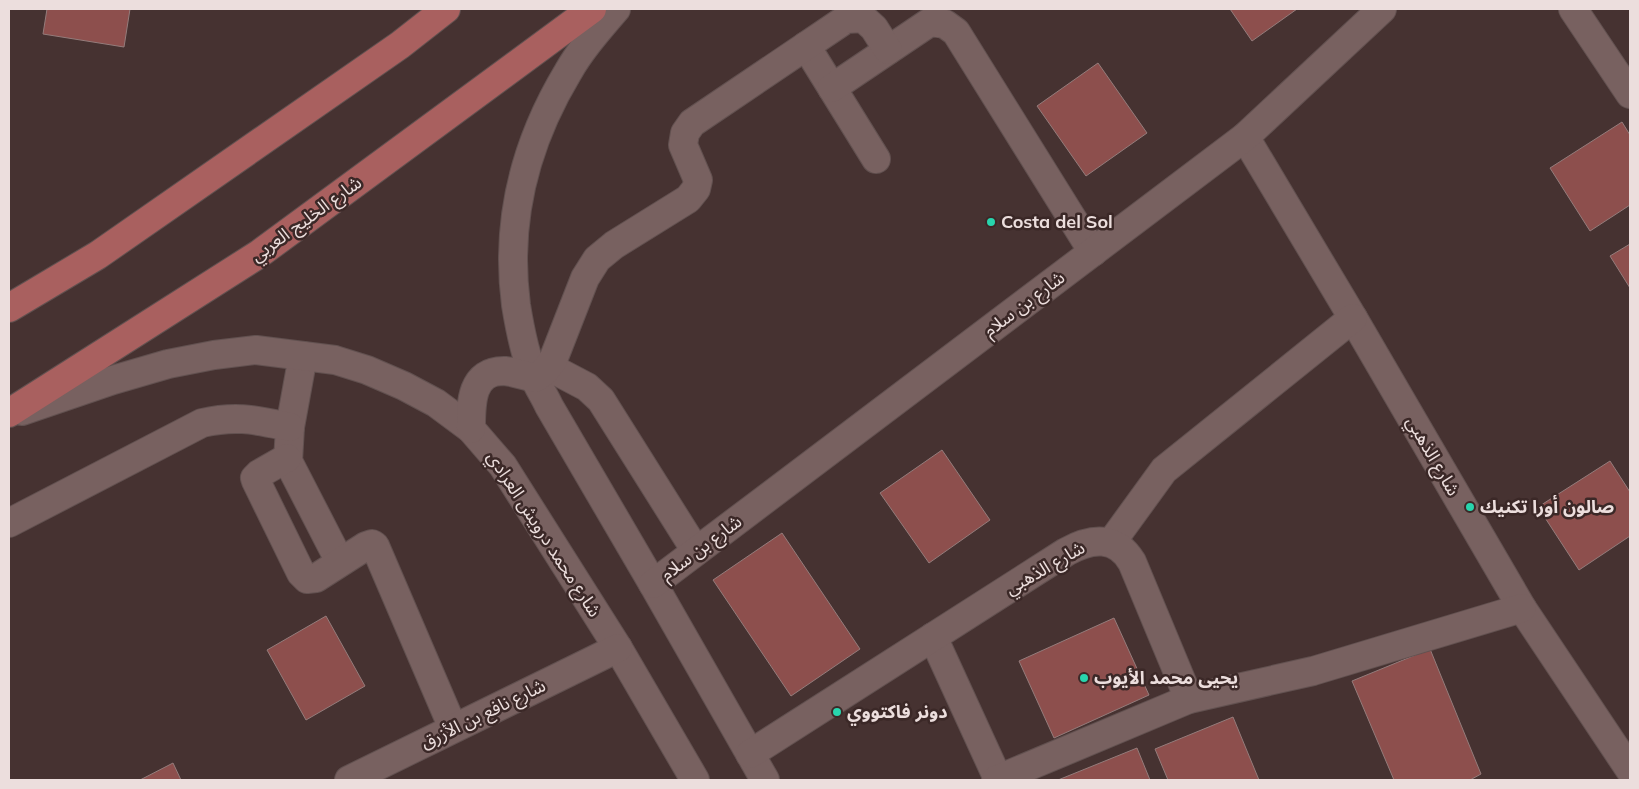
<svg xmlns="http://www.w3.org/2000/svg" width="1639" height="789" font-family="Mulish,'Noto Sans Arabic',sans-serif">
	<style>
		.building { fill: #8d4f4d; stroke: #947c7b }
		.lines { fill: none; stroke-linecap: round; stroke-linejoin: round }
		.minor-casing { stroke: #625150; stroke-width: 30 }
		.major-casing { stroke: #625150; stroke-width: 30 }
		.minor { stroke: #786160; stroke-width: 28 }
		.major { stroke: #a9605f; stroke-width: 28 }
		.poi-dot { fill: #28d5ad; stroke: #3b2827; stroke-width: 2 }
		.labels { text-anchor: middle; stroke-width: 5; stroke-linejoin: round; paint-order: stroke }
		.street-label { font-size: 18px; fill: #ecdedd; stroke: #3b2827 }
		.poi-label { font-size: 18px; font-weight: bold; fill: #ecdedd; stroke: #3b2827; text-anchor: start }
	</style>
	<rect width="100%" height="100%" fill="#463231"/>
	<!-- building -->
	<g class="building">
		<polygon points="47,9 130,9 124,47 43,34"/>
		<polygon points="1230,9 1297,9 1252,41"/>
		<polygon points="1098,63 1147,133 1086,176 1037,106"/>
		<polygon points="1622,122 1630,135 1630,205 1590,231 1550,168"/>
		<polygon points="1630,244 1630,288 1610,256"/>
		<polygon points="942,450 990,520 929,563 880,493"/>
		<polygon points="1610,461 1630,492 1630,536 1579,570 1538,507"/>
		<polygon points="782,533 860,649 791,696 713,580"/>
		<polygon points="326,616 365,686 306,720 267,650"/>
		<polygon points="1114,618 1149,695 1054,738 1019,661"/>
		<polygon points="1430,649 1481,774 1470,780 1394,780 1352,681"/>
		<polygon points="1233,717 1259,780 1168,780 1155,749"/>
		<polygon points="1137,748 1150,780 1058,780"/>
		<polygon points="173,763 181,780 140,780"/>
	</g>
	<g class="lines">
		<!-- minor casing -->
		<g class="minor-casing">
			<g id="minor">
				<path d="M616,9C599,29 581,49 568,72C524,145 505,221 516,305C520,330 525,356 535,379C539,388 545,397 549,406L653,584L765,780"/>
				<polyline points="1573,9 1630,94"/>
				<polyline points="806,46 876,159"/>
				<polyline points="832,88 930,22 945,24 956,32 1093,252"/>
				<polyline points="1245,137 1353,318 1522,608 1630,770"/>
				<polyline points="303,356 290,427 288,461 340,562"/>
				<polyline points="549,367 587,387 601,400 696,551"/>
				<polyline points="22,411 113,380 168,364 214,355 256,350 335,360 367,370 404,386 436,403 471,429 503,466 618,648 695,780"/>
				<path d="M471,429C471,405 470,370 505,371C515,372 525,376 535,378L544,372L553,360L585,278L597,259L614,245L688,199L696,189L698,180L683,145L685,133L692,123L846,19L863,18L874,28L888,50"/>
				<polyline points="287,458 259,474 255,478 256,481 301,573 307,579 316,578 366,546 372,544 375,546 453,728"/>
				<path d="M9,523L202,423C237,415 255,420 290,427"/>
				<polyline points="1111,543 1164,470 1353,318"/>
				<polyline points="653,584 1245,137 1382,9"/>
				<polyline points="933,637 998,779"/>
				<path d="M750,754L1066,552C1091,538 1116,535 1132,562L1189,699"/>
				<polyline points="349,780 618,648"/>
				<polyline points="996,780 1189,699 1313,671 1522,608"/>
			</g>
		</g>
		<!-- major casing -->
		<g class="major-casing">
			<g id="major">
				<polyline points="9,308 98,255 400,45 446,9"/>
				<polyline points="9,413 259,254 592,9"/>
			</g>
		</g>
		<!-- minor -->
		<use href="#minor" class="minor"/>
		<!-- major -->
		<use href="#major" class="major"/>
	</g>
	<!-- markers -->
	<g class="poi-dot">
		<circle cx="991" cy="222" r="5"/>
		<circle cx="1470" cy="507" r="5"/>
		<circle cx="1084" cy="678" r="5"/>
		<circle cx="837" cy="712" r="5"/>
	</g>
	<g class="labels">
		<!-- street labels -->
		<g class="street-label">
			<text transform="translate(306 219) rotate(-36)" y="6">شارع الخليج العربي</text>
			<text transform="translate(1024 304) rotate(-37)" y="6">شارع بن سلام</text>
			<text transform="translate(1433 456) rotate(60)" y="6">شارع الذهبي</text>
			<text transform="translate(544 534) rotate(57)" y="6">شارع محمد درويش العرادي</text>
			<text transform="translate(701 548) rotate(-37)" y="6">شارع بن سلام</text>
			<text transform="translate(1045 568) rotate(-30)" y="6">شارع الذهبي</text>
			<text transform="translate(483 714) rotate(-26)" y="6">شارع نافع بن الأزرق</text>
		</g>
		<!-- poi labels -->
		<g class="poi-label">
			<text x="1001" y="228">Costa del Sol</text>
			<text x="1480" y="513">صالون أورا تكنيك</text>
			<text x="1094" y="684">يحيى محمد الأيوب</text>
			<text x="847" y="718">دونر فاكتووي</text>
		</g>
	</g>
	<!-- border -->
	<rect width="1639" height="789" fill="none" stroke="#ecdedd" stroke-width="20"/>
</svg>
